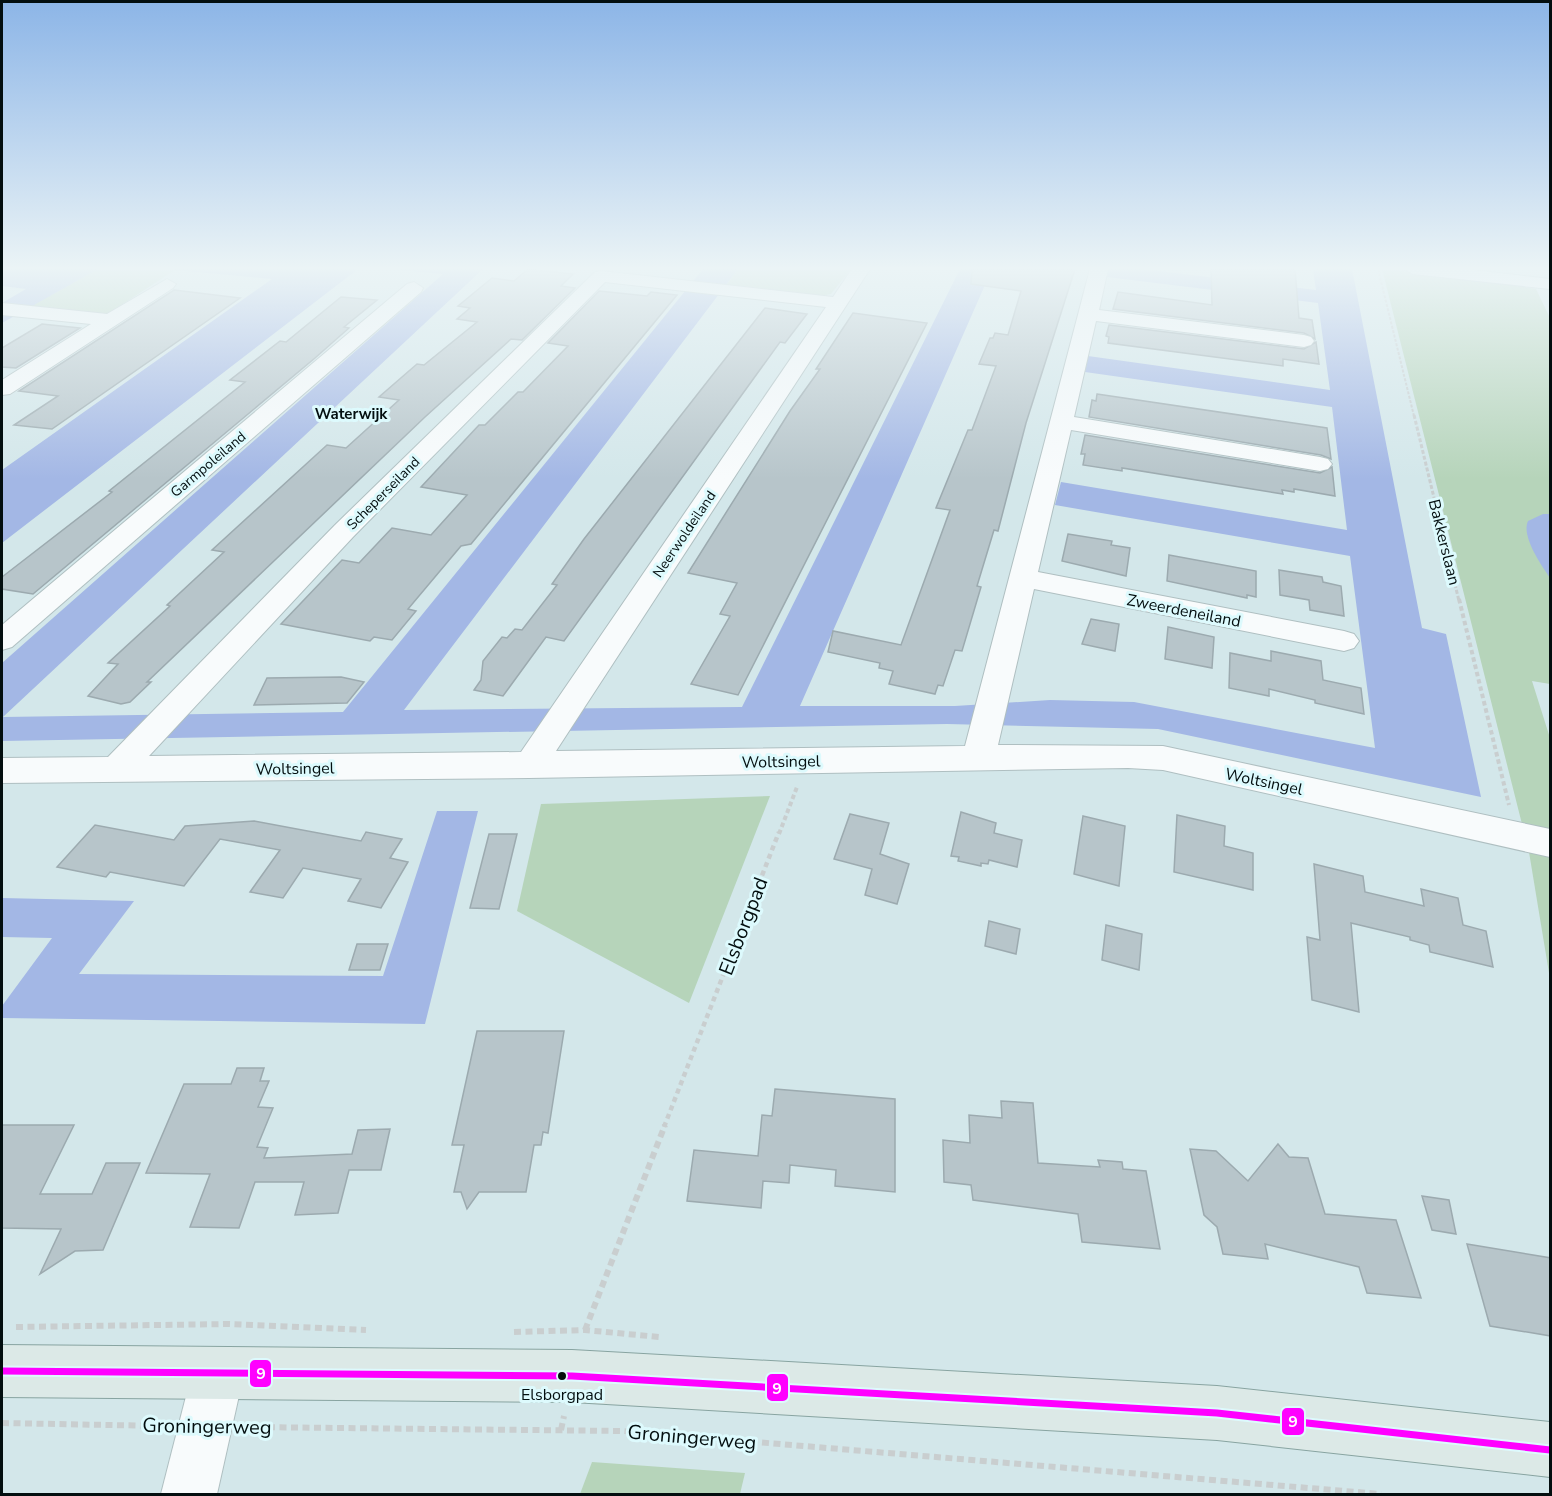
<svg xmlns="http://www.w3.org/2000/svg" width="1552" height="1496" font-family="'Nunito Sans',sans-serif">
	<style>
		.green { fill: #b6d4ba }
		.water { fill: #a3b7e5 }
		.building { fill: #b7c5ca; stroke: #9caaaf; stroke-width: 1.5 }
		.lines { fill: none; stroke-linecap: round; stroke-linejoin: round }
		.minor-casing { stroke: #afbfc1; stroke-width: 2 }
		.major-casing { stroke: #88a4a1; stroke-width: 2 }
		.path-far4 { stroke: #c9cecf; stroke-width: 2; stroke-dasharray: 3 1.5; stroke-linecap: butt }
		.path-far3 { stroke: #c9cecf; stroke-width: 3; stroke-dasharray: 4 2; stroke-linecap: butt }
		.path-far2 { stroke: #c9cecf; stroke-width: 4; stroke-dasharray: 4.5 3; stroke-linecap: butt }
		.path-far1 { stroke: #c9cecf; stroke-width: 4.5; stroke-dasharray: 5 4; stroke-linecap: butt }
		.path { stroke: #c9cecf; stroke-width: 6; stroke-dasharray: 7 4.5; stroke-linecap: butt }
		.minor { fill: #f8fbfc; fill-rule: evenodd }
		.major { fill: #dce9e7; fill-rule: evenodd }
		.bus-1-casing { stroke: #ddfafd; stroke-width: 11 }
		.bus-1 { stroke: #f0f; stroke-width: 7 }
		.bus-dot { fill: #030e0f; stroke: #ddfafd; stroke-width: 2 }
		.labels { text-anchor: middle; stroke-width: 6; stroke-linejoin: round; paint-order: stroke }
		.far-street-label { font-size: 14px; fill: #030e0f; stroke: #ddfafd }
		.far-neighbourhood-label { font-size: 15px; font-weight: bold; fill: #030e0f; stroke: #ddfafd }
		.street-label { font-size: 16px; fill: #030e0f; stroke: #ddfafd }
		.near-bus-label { font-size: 16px; fill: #030e0f; stroke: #ddfafd }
		.near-street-label { font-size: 20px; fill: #030e0f; stroke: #ddfafd }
		.line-badge { stroke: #ddfafd; stroke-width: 2 }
		.badge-label { font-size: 16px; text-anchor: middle; font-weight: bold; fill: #fff }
	</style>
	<rect width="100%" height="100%" fill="#d3e7ea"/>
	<!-- green -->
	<g class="green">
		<polygon points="98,269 175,270 106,315 31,306"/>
		<polygon points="738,269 851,269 831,294 821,296 726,285"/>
		<polygon points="1382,269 1470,278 1536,289 1550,318 1550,684 1532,681 1550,738 1550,834 1523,828"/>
		<polygon points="770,796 689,1003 517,911 541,804"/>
		<polygon points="1528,846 1550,851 1550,979"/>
		<polygon points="592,1462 745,1473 740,1494 580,1494"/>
	</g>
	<!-- water -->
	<g class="water">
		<polygon points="2,269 98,269 2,323 2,303 26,289 2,286"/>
		<polygon points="164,269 358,269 2,543 2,470 272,279"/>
		<polygon points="390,269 483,269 3,717 343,712 703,269 738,269 404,710 742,707 960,269 992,269 800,706 955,706 1050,700 1134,702 1375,748 1350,556 1055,505 1061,482 1347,530 1332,407 1085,372 1088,356 1330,390 1318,303 1107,277 1109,269 1142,269 1316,290 1313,269 1352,269 1422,628 1446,634 1481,797 1158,729 947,724 2,741 2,663 443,274"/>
		<path d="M1543,514H1550V578C1541,565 1521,536 1528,521Z"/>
		<polygon points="437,811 478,811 425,1024 2,1018 2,1006 52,938 2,937 2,898 134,901 79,974 383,976"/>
	</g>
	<!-- building -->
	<g class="building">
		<polygon points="528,269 573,274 561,286 575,288 522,340 511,339 425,417 147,682 151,682 130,702 121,704 88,696 118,664 108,663 170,606 167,605 224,552 212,550 327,445 346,448 399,400 379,397 417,364 424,365 477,322 457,319 470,308 458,306 492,278 514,281"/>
		<polygon points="972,269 1075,269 1026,423 998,531 994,530 977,586 981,587 962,651 955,650 943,686 938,685 935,694 889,684 893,671 879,668 880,663 828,652 833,631 901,645 950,510 936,508 968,430 972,430 996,366 979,364 990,338 993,338 995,333 1008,335 1021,291 971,284"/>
		<polygon points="1211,269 1295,269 1299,318 1312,320 1315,339 1304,333 1113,309 1118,292 1212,305"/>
		<polygon points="174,290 240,298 52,429 14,425 58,396 19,391"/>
		<polygon points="599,291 647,296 651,292 677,295 471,544 461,546 408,609 416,611 392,640 374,637 370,641 281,624 342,560 359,563 392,528 431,535 467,495 421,487 479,425 485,425 518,392 523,392 568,346 548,343"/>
		<polygon points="341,297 377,300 344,327 349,328 315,358 33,594 2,589 2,577 112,492 109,491 245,382 230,380 280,341 286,342"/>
		<polygon points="765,308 807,314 785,343 780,342 564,641 546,637 503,696 474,690 481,680 483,661 502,637 507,638 515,629 522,630 557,585 552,584 584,539"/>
		<polygon points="853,313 927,323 738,695 691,684 730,616 720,614 737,583 688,573 790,411 820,369 816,369"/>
		<polygon points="42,324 80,328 16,368 2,367 2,348"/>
		<polygon points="1109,325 1304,349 1316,342 1319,364 1283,359 1283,366 1108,343 1109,337 1106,336"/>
		<polygon points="1097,394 1327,428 1331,459 1321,455 1089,417 1092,400 1096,401"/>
		<polygon points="1085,435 1320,473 1332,467 1335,496 1294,489 1294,492 1282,490 1283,494 1122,468 1122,471 1083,465 1085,454 1081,454"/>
		<polygon points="1068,534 1112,541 1111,545 1130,548 1126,576 1062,561"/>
		<polygon points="1169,555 1256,571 1256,597 1247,595 1247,598 1167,581"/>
		<polygon points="1279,570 1322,577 1323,582 1341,586 1344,616 1310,610 1309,600 1280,595"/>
		<polygon points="1091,619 1119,624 1115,651 1082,644"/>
		<polygon points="1168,627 1214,637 1212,668 1165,659"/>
		<polygon points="1271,651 1321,661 1323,680 1361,688 1364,714 1315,703 1315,700 1269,689 1269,696 1229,688 1230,653 1271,661"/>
		<polygon points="341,677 364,682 347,703 254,705 267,678"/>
		<polygon points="961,812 996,823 994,833 1022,840 1017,867 989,860 988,864 981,863 981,866 958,861 959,857 951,856"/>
		<polygon points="850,814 889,823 880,854 909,864 897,904 865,895 872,869 834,859"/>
		<polygon points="1177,815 1225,826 1224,846 1253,853 1253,890 1174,872"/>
		<polygon points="1083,816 1125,826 1119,886 1074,874"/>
		<polygon points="254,821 361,841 366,832 402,839 390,858 408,862 381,908 348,901 361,879 303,868 283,898 250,892 280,850 220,839 184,886 110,872 106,877 57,867 95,825 174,840 185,826"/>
		<polygon points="489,834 517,834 499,909 470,908"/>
		<polygon points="1314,864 1363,876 1365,892 1424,906 1421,889 1458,898 1463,925 1486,931 1493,967 1430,952 1429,945 1410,940 1410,937 1351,923 1359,1012 1312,1000 1307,937 1320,940"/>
		<polygon points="989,921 1020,929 1016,954 985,946"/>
		<polygon points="1106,925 1142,934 1139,970 1102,960"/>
		<polygon points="357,944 388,944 380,970 349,970"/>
		<polygon points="477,1031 564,1031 548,1133 543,1132 541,1145 534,1145 526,1192 479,1192 467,1209 461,1192 454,1192 464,1145 452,1145"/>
		<polygon points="237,1068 264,1068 260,1081 269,1081 258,1107 273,1108 257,1147 268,1148 264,1158 352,1154 358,1130 390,1129 381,1170 349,1170 338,1213 295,1215 304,1182 255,1182 239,1228 190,1227 210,1174 146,1173 184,1084 231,1084"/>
		<polygon points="775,1089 895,1099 895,1192 835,1186 836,1170 790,1165 789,1183 763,1181 761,1208 687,1201 694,1150 758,1156 762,1115 772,1116"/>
		<polygon points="1001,1101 1033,1103 1038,1163 1100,1167 1098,1160 1122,1162 1123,1169 1146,1171 1160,1249 1082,1242 1078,1214 973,1200 971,1185 944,1182 943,1140 970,1143 969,1115 1002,1118"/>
		<polygon points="2,1125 74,1125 40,1194 92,1194 106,1163 140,1163 103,1250 75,1251 40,1274 61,1229 2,1228"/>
		<polygon points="1278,1144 1289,1157 1308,1158 1325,1214 1396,1220 1421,1298 1367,1293 1359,1267 1265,1244 1268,1259 1223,1254 1217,1227 1204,1215 1190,1149 1216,1151 1248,1181"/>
		<polygon points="1422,1196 1449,1200 1456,1234 1432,1230"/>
		<polygon points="1467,1244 1551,1258 1551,1336 1490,1326"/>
	</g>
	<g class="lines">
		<!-- minor casing -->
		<g class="minor-casing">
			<g id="minor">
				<path d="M852,269H870L556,751L965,746L1090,269H1108L1099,310L1304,335L1311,337L1314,341L1311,345L1304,347L1096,321L1074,417L1320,457L1328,459L1332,464L1328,469L1320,471L1071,430L1038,572L1344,631L1354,634L1359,641L1354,648L1344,651L1034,589L998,745L1163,746L1550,829V857L1163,770L1128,768L529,778L2,783V758L108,757L335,525L595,272L601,271L833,297ZM605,282L826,307L521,752L149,756L353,537Z"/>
				<polygon points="1404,269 1465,269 1550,279 1550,289 1413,274"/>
				<polygon points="167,279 176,284 173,288 10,394 2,395 2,380 91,324 2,315 2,303 107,314"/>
				<polygon points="414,282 423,288 421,292 12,647 2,650 2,625 407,284"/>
				<polygon points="218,1347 237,1354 244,1373 217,1494 161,1494 192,1373 199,1354"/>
			</g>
		</g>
		<!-- major casing -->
		<g class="major-casing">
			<polygon id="major" points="2,1345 572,1350 1217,1386 1550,1422 1550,1477 1217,1440 572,1402 2,1397"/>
		</g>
		<!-- path-far4 -->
		<polyline class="path-far4" points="1378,269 1414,416"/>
		<!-- path-far3 -->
		<polyline class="path-far3" points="1414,415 1459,601"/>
		<!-- path-far2 -->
		<g class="path-far2">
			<polyline points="1459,599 1509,805"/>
			<polyline points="779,834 797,787"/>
		</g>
		<!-- path-far1 -->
		<polyline class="path-far1" points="664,1127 779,832"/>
		<!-- path -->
		<g class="path">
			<polyline points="16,1327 229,1324 366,1330"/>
			<polyline points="585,1330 665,1125"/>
			<polyline points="514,1332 585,1330 659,1337"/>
			<polyline points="2,1423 163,1426"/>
			<polyline points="245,1427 623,1431 1381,1494"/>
			<polyline points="561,1430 564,1416"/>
		</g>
		<!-- minor -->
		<use href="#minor" class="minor"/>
		<!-- major -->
		<use href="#major" class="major"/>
		<!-- bus-1 casing -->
		<g class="bus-1-casing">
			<polyline id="bus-1" points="2,1371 572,1376 1217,1413 1550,1450"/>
		</g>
		<!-- bus-1 -->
		<use href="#bus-1" class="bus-1"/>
	</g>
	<!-- sky -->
	<linearGradient id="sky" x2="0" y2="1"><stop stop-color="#8cb5e7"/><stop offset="0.56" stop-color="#ebf4f6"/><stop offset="1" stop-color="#ebf4f6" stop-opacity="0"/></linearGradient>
	<rect width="1552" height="479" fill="url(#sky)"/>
	<!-- markers -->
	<circle class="bus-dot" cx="562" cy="1376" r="5"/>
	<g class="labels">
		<!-- far-street labels -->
		<g class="far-street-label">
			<text transform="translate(208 464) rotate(-40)" y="5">Garmpoleiland</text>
			<text transform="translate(383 493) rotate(-45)" y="5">Scheperseiland</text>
			<text transform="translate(684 534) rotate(-56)" y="5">Neerwoldeiland</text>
		</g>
		<!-- far-neighbourhood labels -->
		<g class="far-neighbourhood-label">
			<text x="351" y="419">Waterwijk</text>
		</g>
		<!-- street labels -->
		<g class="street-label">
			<text transform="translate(1445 542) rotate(76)" y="6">Bakkerslaan</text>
			<text transform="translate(1184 610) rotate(11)" y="6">Zweerdeneiland</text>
			<text transform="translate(781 761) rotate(-1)" y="6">Woltsingel</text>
			<text transform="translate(295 768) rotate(-1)" y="6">Woltsingel</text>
			<text transform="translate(1264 781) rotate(12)" y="6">Woltsingel</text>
		</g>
		<!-- near-bus labels -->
		<g class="near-bus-label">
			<text x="562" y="1400">Elsborgpad</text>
		</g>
		<!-- near-street labels -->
		<g class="near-street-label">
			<text transform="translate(743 926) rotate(-69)" y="7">Elsborgpad</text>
			<text transform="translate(207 1426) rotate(1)" y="7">Groningerweg</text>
			<text transform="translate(692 1437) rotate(5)" y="7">Groningerweg</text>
		</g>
	</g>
	<g class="line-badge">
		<rect x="249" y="1359" width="23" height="29" rx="6" fill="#f0f"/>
		<rect x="766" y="1373" width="23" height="29" rx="6" fill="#f0f"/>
		<rect x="1281" y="1407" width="24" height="29" rx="6" fill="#f0f"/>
	</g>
	<g class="badge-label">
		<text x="261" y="1379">9</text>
		<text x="777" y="1394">9</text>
		<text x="1293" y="1427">9</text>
	</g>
	<!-- border -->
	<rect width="1552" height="1496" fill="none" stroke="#030e0f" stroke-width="6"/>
</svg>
